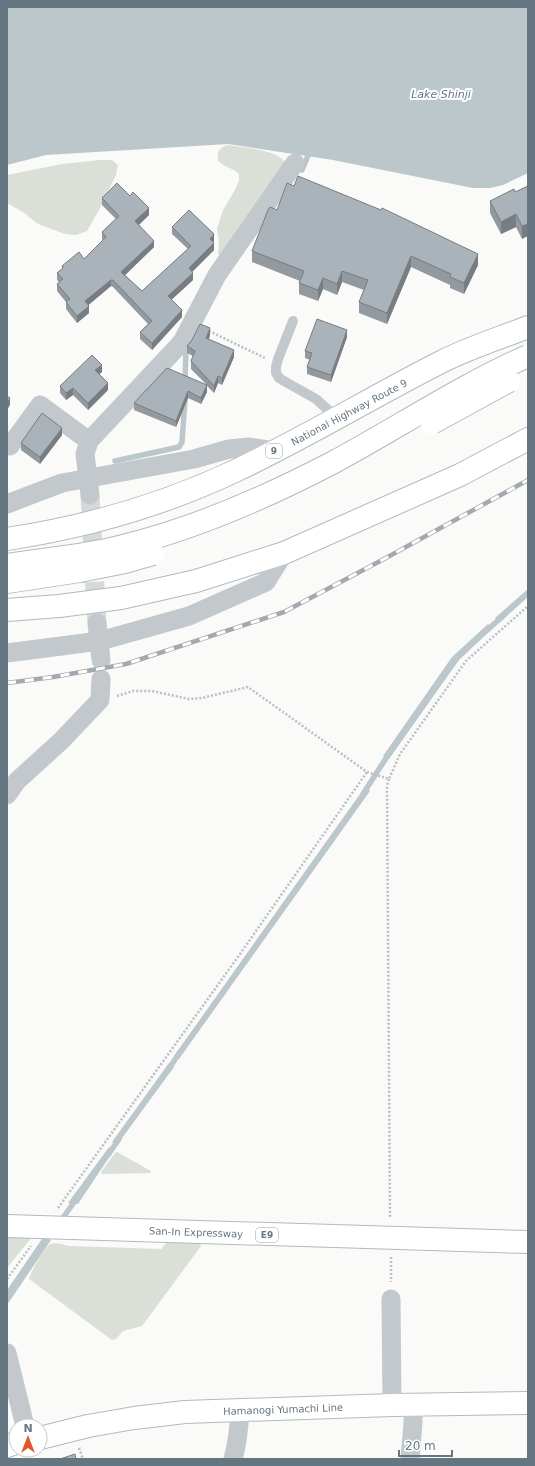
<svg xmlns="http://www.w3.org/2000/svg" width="535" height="1466" font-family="'DejaVu Sans',sans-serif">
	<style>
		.green { fill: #dadfd7 }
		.water { fill: #bbc7cb }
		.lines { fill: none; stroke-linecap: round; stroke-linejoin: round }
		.stream { stroke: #bbc7cb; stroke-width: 5.5 }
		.minor-tunnel { stroke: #d5d9db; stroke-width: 19; stroke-dasharray: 19 10; stroke-linecap: butt }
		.secondary-casing { stroke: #b3babf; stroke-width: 24 }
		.trunk-casing { stroke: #b4b9bd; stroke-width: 24 }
		.motorway-casing { stroke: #b4b9bd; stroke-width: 24 }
		.path { stroke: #bbbfc2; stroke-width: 2.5; stroke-dasharray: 2 2; stroke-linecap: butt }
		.service { stroke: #c3c8cc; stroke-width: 10 }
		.minor { stroke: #c3c8cc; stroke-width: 19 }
		.secondary { stroke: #fff; stroke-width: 22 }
		.trunk { stroke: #fff; stroke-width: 22 }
		.motorway { stroke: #fff; stroke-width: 22 }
		.rail-casing { stroke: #a2aab0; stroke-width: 4.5 }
		.rail { stroke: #fff; stroke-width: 3; stroke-dasharray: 9; stroke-linecap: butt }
		.motorway-bridge-casing { stroke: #b4b9bd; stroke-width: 24; stroke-linecap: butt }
		.motorway-bridge { stroke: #fff; stroke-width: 22 }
		.wall { fill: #929a9f }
		.shaded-wall { fill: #777d82 }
		.building { fill: #aab3b9; stroke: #777d82 }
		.labels { text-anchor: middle; stroke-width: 4; stroke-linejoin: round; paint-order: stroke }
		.shield { fill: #fff; stroke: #939fa8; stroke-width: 1 }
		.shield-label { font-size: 9px; font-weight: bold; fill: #657683 }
		.street-label { font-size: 10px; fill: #657683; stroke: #fff }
		.water-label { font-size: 11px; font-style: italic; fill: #60757c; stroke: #fff }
	</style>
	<rect width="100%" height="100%" fill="#fafaf8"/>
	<!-- green -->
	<g class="green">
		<path d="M228,145C244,148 275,149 285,162L221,256L218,254L219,242L217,229L223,210L235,190L239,180V174C233,168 224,167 218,161C217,152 219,147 228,145Z"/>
		<polygon points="100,160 112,160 118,165 116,175 99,210 87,231 76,235 65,234 38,224 23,212 7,203 7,175 62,164"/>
		<polygon points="117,1152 151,1171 150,1173 102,1174 101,1172 115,1153"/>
		<polygon points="7,1234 32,1237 7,1268"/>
		<path d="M167,1242L200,1243L201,1246L142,1326L123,1331L116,1339L112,1340L29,1279C30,1273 44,1249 49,1245C55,1241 63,1245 69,1246L161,1249Z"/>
	</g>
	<!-- water -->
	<g class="water">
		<polygon points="7,7 528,7 528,173 503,185 490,188 473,188 333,160 228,144 46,155 7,165"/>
		<polygon points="528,589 528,597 499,623 495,618"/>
		<polygon points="488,624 492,629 459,660 389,759 383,756 452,657"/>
		<polygon points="365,787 370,791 179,1059 174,1056"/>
		<polygon points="169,1063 174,1067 117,1145 112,1142"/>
		<polygon points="109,1147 114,1150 78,1204 68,1203"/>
		<polygon points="44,1236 51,1240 7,1305 7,1290"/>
	</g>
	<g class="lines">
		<!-- stream -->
		<g class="stream">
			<polyline points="302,170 310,151"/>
			<polyline points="185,383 186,349 187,346"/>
			<polyline points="115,461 179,447 182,442 185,400"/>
			<polyline points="485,632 503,616"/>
			<polyline points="363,794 390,752"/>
			<polyline points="168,1070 180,1052"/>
			<polyline points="108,1155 119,1139"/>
			<polyline points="60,1222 77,1198"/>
		</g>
		<!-- minor-tunnel -->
		<polyline class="minor-tunnel" points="90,495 97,623"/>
		<!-- secondary casing -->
		<g class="secondary-casing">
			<g id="secondary">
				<polyline points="40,1438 88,1426 134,1418 185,1412 392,1405 528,1403"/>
				<polyline points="7,1446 16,1443"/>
			</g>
		</g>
		<!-- trunk casing -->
		<g class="trunk-casing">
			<g id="trunk">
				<path d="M7,539C86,527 163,505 235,471C305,438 372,397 441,362C468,348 500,338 528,327"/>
				<polyline points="7,610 59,606 121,598 196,581 284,553 460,475 528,439"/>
			</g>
		</g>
		<!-- motorway casing -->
		<g class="motorway-casing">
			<g id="motorway">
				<polyline points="7,565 79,555"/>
				<polyline points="7,582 80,571"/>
			</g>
		</g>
		<!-- path -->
		<g class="path">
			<polyline points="209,331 265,358"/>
			<polyline points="117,696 133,691 152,691 189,699 202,698 248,687 367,772 389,779 400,754 466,661 528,606"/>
			<polyline points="389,779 387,786 390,1218"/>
			<polyline points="58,1208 240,954 367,772"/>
			<polyline points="391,1257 391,1282"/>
			<polyline points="7,1279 31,1246"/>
			<polyline points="79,1448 83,1459"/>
		</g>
		<!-- service -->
		<polyline class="service" points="293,321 278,359 276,367 276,373 279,378 284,381 316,399 337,418"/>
		<!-- minor -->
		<g class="minor">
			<polyline points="10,446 40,405 89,441"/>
			<polyline points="90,495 85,454 89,441 182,342 217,275 295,163"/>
			<polyline points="7,504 62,483 194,459 229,449 249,447 275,451"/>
			<polyline points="97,623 101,660"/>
			<polyline points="7,653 100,641 189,616 266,582 284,553"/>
			<polyline points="7,795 17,781 61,741 100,700 101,679"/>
			<polyline points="391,1299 392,1405"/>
			<polyline points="7,1353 25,1426"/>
			<path d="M233,1459C238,1442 239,1427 240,1410"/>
			<polyline points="410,1459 413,1423 413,1405"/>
		</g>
		<!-- secondary -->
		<use href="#secondary" class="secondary"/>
		<!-- trunk -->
		<use href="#trunk" class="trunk"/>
		<!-- motorway -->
		<use href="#motorway" class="motorway"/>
		<!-- rail casing -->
		<g class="rail-casing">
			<polyline id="rail" points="7,683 53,677 126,664 284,612 384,559 528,480"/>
		</g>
		<!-- rail -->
		<use href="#rail" class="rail"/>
		<!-- motorway-bridge casing -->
		<g class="motorway-bridge-casing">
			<g id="motorway-bridge">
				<polyline points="432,423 509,381"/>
				<path d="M79,555C94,552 109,550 123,546C197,528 267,497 334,462C399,427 460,386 528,356"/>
				<polyline points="80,571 125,562 153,554"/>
				<polyline points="7,1226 528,1242"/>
			</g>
		</g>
		<!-- motorway-bridge -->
		<use href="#motorway-bridge" class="motorway-bridge"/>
	</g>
	<!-- wall -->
	<g class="wall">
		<polygon points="528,186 522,239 516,227 501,234 490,213 490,201 515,192"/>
		<polygon points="102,198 149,215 139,225 154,247 125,275 142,291 188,249 172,234 172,227 214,241 213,242 214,250 192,272 193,280 171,300 182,317 152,350 140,339 140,332 148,324 113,287 111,286 88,305 89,313 77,323 66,309 66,302 57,291 57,284 59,282 57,280 57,273 62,269 62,266 84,259 103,240 102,239 102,232 116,219 102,205"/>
		<polygon points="277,210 478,265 464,294 450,288 450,285 411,267 387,324 359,313 359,302 364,290 342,282 337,295 323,289 318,301 299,294 299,283 300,281 252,262 252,251"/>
		<polygon points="210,335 209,339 234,357 222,385 218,383 214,393 207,386 207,392 201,404 188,398 176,427 134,410 134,403 148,389 206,384 191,369 191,361 193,356 187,353 187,346"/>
		<polygon points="347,337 331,382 307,374 307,367 310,360 305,358 305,351"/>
		<polygon points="102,372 99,374 108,390 88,410 73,395 66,400 60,393 60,386"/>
		<polygon points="62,435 40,464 21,450 21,443"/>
	</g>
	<!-- shaded-wall -->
	<g class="shaded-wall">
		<polygon points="149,208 149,215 135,228 135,221"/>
		<polygon points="516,214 516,227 501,234 501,222"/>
		<polygon points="528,224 528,236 522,239 522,226"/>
		<polygon points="214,234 214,241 210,246 210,239"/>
		<polygon points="154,241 154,247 121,279 121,272"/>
		<polygon points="214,243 214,250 189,275 189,268"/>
		<polygon points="478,254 478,265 464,294 464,283"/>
		<polygon points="411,256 411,267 387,324 387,313"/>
		<polygon points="342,271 342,282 337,295 337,284"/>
		<polygon points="193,273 193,280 168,303 168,296"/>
		<polygon points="323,278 323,289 318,301 318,290"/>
		<polygon points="111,280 111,286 85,308 85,301"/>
		<polygon points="89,306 89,313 77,323 77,316"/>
		<polygon points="182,310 182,317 152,350 152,343"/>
		<polygon points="210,328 210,335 206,345 206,338"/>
		<polygon points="347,330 347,337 331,382 331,375"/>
		<polygon points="234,350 234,357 222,385 222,378"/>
		<polygon points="102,365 102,372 95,377 95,370"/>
		<polygon points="218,376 218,383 214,393 214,386"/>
		<polygon points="108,383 108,390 88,410 88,403"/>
		<polygon points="207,385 207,392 201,404 201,398"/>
		<polygon points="73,388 73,395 66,400 66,393"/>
		<polygon points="188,391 188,398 176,427 176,421"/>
		<polygon points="10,398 10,405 7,410 7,403"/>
		<polygon points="62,428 62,435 40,464 40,457"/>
	</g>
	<!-- building -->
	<g class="building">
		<polygon points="298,176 381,210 382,208 478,254 464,283 450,277 451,274 411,256 387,313 359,302 368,280 342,271 337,284 323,278 318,290 299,283 304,271 252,251 268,210 270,207 277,210 287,183 294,186"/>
		<polygon points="117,183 130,196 133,192 149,208 135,221 154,241 121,272 142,291 191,246 172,227 189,210 214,234 210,239 214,243 189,268 193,273 168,296 182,310 152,343 140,332 152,321 113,280 111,280 85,301 89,306 77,316 66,302 70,299 57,284 63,279 57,273 63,268 62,266 79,252 84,259 106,237 102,232 119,216 102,198"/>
		<polygon points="528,186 528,224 522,226 516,214 501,222 490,201 514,189 515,192"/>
		<polygon points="317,319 347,330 331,375 307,367 312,353 305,351"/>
		<polygon points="200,324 210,328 206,338 234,350 222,378 218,376 214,386 191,361 195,351 187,346 192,340"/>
		<polygon points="92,355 102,365 95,370 108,383 88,403 73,388 66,393 60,386"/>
		<polygon points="167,368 207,385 201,398 188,391 176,421 134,403 147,389 148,389 150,386"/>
		<polygon points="7,396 10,398 7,403"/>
		<polygon points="42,413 62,428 40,457 21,443"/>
		<polygon points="75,1454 76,1459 60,1459"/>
	</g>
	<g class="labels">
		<!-- shield labels -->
		<g class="shield">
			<rect x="266" y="444" width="16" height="14" rx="3"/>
			<rect x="256" y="1228" width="22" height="14" rx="3"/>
		</g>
		<g class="shield-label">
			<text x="274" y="454">9</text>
			<text x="267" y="1238">E9</text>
		</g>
		<!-- street labels -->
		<g class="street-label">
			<text transform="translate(349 412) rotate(-28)" y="4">National Highway Route 9</text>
			<text transform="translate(196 1232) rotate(2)" y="4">San-In Expressway</text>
			<text transform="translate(283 1409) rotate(-2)" y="4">Hamanogi Yumachi Line</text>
		</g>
		<!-- water labels -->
		<g class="water-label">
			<text x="441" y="98">Lake Shinji</text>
		</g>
	</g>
	<!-- border -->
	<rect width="535" height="1466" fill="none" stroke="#657683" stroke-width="16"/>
	<!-- north arrow -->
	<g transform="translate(28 1438)"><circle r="19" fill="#ffffff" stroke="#c1c8cd"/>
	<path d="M0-3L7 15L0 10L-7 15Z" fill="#e4572e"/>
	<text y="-6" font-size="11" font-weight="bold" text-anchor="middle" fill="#657683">N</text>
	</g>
	<!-- scale -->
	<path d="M399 1450v6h53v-6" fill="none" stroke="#657683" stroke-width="2"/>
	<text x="405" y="1450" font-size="12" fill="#657683" stroke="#ffffff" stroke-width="3" paint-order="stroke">20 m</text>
</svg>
